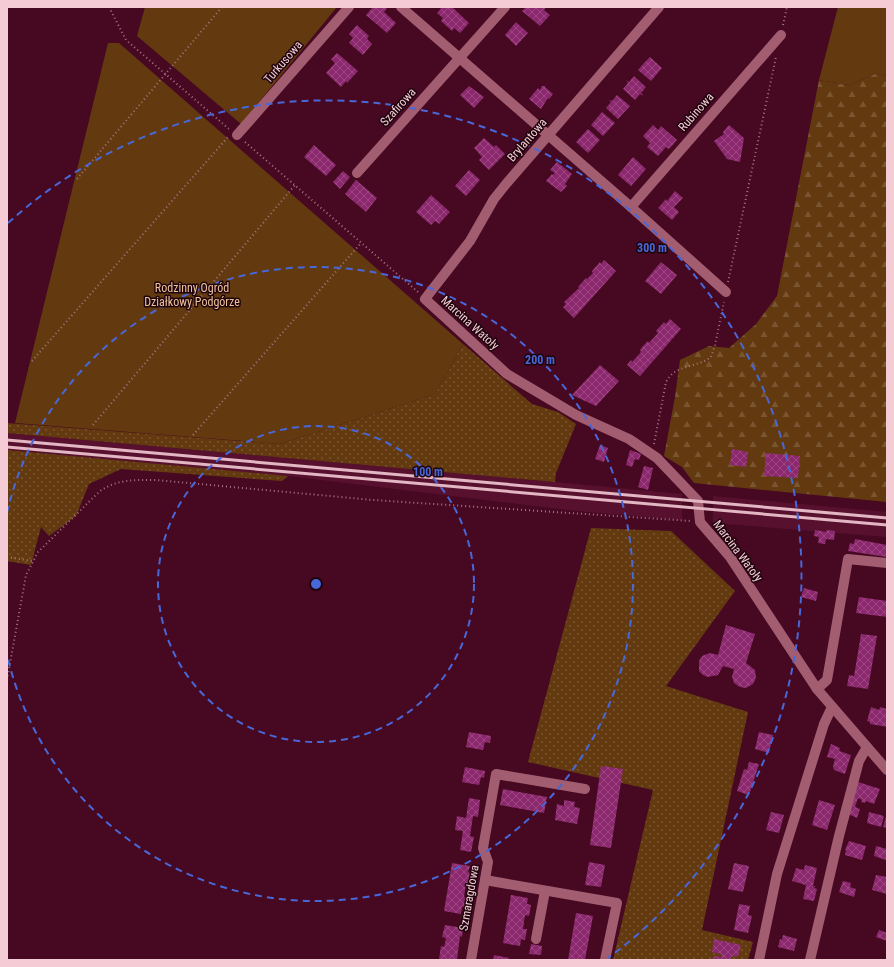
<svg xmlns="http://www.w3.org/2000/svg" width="894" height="967" font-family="'Roboto Condensed',sans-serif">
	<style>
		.built { fill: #57112e }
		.grass { fill: url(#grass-dots) }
		.forest { fill: url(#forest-firs) }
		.garden { fill: #633a0f }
		.building { fill: url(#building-cross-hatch) }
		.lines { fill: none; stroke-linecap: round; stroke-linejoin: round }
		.path { stroke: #a77485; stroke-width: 2; stroke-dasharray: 1 3; stroke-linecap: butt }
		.minor { stroke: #a25d71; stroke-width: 10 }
		.rail { stroke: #e2b6c2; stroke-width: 3 }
		.ring { fill: none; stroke: #4867d8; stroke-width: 2; stroke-dasharray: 7 5 }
		.labels { text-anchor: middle; stroke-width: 3; stroke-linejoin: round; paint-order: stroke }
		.street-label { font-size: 12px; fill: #f5ccd6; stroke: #1e050d }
		.park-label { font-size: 12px; fill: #f1c39c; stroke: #1e050d }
		.centre { fill: #4867d8; stroke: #1e050d; stroke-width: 2 }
		.ring-label { font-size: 12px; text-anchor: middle; font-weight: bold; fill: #4867d8; stroke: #1e050d; stroke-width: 3; stroke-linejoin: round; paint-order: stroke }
	</style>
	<defs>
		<pattern id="grass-dots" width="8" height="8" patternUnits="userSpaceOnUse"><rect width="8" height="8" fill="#633a0f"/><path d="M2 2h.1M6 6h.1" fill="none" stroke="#7a5531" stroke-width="1.8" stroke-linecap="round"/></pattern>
		<pattern id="forest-firs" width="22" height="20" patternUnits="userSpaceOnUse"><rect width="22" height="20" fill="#633a0f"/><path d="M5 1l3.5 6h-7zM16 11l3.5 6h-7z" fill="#7a5531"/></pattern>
		<pattern id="building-cross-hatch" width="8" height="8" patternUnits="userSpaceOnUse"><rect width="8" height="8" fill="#8b286e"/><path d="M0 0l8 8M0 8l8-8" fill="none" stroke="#9c4682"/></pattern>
	</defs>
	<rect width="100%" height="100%" fill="#470822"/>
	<!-- built -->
	<g class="built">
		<polygon points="7,433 555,482 682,494 682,520 577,511 288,476 7,450"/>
		<polygon points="713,496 887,512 887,537 713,523"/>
	</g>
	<!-- grass -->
	<g class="grass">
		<polygon points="463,344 532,404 558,412 576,424 556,473 555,482 7,433 7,423 280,444 435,394"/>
		<polygon points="7,450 288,476 282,481 121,469 89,484 76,516 49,536 41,527 31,565 7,561"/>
		<polygon points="591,528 671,531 735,591 666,686 748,712 702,930 753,942 748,960 613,960 653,790 528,762"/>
	</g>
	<!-- forest -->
	<polygon class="forest" points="877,73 887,76 887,502 694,483 682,467 664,456 675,397 680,360 709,346 729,348 756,324 777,296 819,80 849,85"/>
	<!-- garden -->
	<g class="garden">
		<polygon points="145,7 337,7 241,124 137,36"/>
		<polygon points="838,7 887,7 887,76 877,73 849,85 819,80"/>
		<polygon points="108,43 119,43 463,344 435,394 280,444 15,423"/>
	</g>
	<!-- building -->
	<g class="building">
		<polygon points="373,7 386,7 387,8 384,12 396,23 387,33 366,15"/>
		<polygon points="442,7 452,7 469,23 460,33 454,28 452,31 441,21 443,18 437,13"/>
		<polygon points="526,7 546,7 544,10 550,15 540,26 522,11"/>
		<polygon points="516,22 528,33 516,46 505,35"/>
		<polygon points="357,25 369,36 367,39 372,44 363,55 349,43 353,38 349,34"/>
		<polygon points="337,53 358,71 347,83 346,81 341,87 326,73 335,63 331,59"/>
		<polygon points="650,57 662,68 651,81 638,70 644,63"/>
		<polygon points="634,76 646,87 641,93 644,96 640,94 635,100 623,89 628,83 626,80 629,82"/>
		<polygon points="469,86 484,97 474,108 460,95"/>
		<polygon points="542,86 545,86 545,87 553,94 549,99 548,98 541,109 529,99 538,88 540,90"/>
		<polygon points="617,95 630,106 618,119 606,108 611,102 609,100 612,101"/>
		<polygon points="602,112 615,123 603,136 591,125"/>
		<polygon points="653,125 658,130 661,126 677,140 669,149 666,147 658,156 647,147 650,143 643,136"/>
		<polygon points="729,125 744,138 740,162 727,159 714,141 724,134 723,132"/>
		<polygon points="588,129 600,140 588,153 576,142"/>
		<polygon points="484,138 494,147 496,145 505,154 489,170 479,160 482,157 474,148"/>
		<polygon points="314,145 336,165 326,176 304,157"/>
		<polygon points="633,157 646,169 631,186 618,175"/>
		<polygon points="557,162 572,174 565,184 567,186 561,192 546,181 552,174 553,175 555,173 550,170"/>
		<polygon points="469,170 480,180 466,196 455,186"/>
		<polygon points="343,171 350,177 340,189 333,182"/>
		<polygon points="356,180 377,198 366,212 345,194"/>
		<polygon points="675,191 683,198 674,207 679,212 672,220 658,208 666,199 667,201"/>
		<polygon points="431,195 450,212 439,224 435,221 431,225 416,212"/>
		<polygon points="604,260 616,271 574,318 563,307 566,304 564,302 579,288 578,287 586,278 587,279 593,273 592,271 600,262 601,264"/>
		<polygon points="661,262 677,275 661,294 645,281"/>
		<polygon points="670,319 681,329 640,376 627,365 631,360 632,362 641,352 640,350 643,346 648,341 649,343 658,333 656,331 664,322 666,324"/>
		<polygon points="600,365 619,381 596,406 572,395"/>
		<polygon points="600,445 608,448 604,462 595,459"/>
		<polygon points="732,449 748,452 746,467 730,465"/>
		<polygon points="630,450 641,454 639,460 635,459 632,467 626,465"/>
		<polygon points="766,453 800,456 798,478 764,476"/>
		<polygon points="644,466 653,468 648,490 638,487"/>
		<polygon points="815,530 826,532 827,530 835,531 834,540 826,539 825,544 818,543 819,537 814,536"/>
		<polygon points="855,539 887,545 887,557 848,551 850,543 854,544"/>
		<polygon points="804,588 818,592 816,601 801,597"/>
		<polygon points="859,597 887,601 887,617 856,613"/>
		<polygon points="726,625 755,634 746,663 755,670 756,678 753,684 746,688 740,687 734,683 732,677 734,669 723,666 718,675 708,677 703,675 699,671 699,661 702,656 710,653 718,655"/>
		<polygon points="861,634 877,636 868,689 847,686 849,675 854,676"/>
		<polygon points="871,707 879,710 880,707 887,709 887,727 870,724 870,722 867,721"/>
		<polygon points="469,732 491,736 490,743 485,742 483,750 466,747"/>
		<polygon points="759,732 773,735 769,753 755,749"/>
		<polygon points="831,744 840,748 839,751 851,755 845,774 834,770 833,766 835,759 827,757"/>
		<polygon points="749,762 759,764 749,795 737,791 744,769 747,770"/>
		<polygon points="601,766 623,769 611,848 590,845"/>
		<polygon points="465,767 485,771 484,778 481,777 479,785 462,782"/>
		<polygon points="858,782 880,789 874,804 866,801 865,803 861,802 862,800 858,798 855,807 860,809 857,818 848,814"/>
		<polygon points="503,789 547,797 544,813 500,805"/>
		<polygon points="469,798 480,800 478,817 473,816 470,836 474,837 471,852 460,850 463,831 455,830 457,816 466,818"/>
		<polygon points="564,800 575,802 574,807 580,808 577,824 555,820 557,804 564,806"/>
		<polygon points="819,800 835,805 827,830 812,825"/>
		<polygon points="771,812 784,815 779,833 766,830"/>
		<polygon points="869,812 884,816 881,827 867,823"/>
		<polygon points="887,813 887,828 883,827"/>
		<polygon points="849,841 866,846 862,860 845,855 846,850 845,850"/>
		<polygon points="876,846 887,849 886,860 874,856"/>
		<polygon points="589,862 605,865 601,887 585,885"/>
		<polygon points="452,863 470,866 468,872 472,873 471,884 466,883 464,897 468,897 466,908 462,907 461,914 444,911"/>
		<polygon points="734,863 749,866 743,892 728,889"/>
		<polygon points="805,865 817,868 813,886 815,886 814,888 817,889 814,901 803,899 806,885 792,881 796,868 804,870"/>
		<polygon points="876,875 887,877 887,894 872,890"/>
		<polygon points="843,881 851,883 850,887 856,889 854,897 839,892"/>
		<polygon points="511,895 528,898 527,904 531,905 529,916 525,915 523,929 527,929 525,940 521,939 520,946 503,943"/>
		<polygon points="739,904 750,906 748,915 752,916 748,933 734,930"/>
		<polygon points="576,913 593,916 585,960 568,960"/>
		<polygon points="445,925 463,928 462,937 460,936 457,960 439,959 441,946 444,947 446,938 442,937"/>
		<polygon points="879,930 887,933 887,941 876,937"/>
		<polygon points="783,935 797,939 794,951 778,947 780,939 782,940"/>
		<polygon points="714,939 741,945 738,957 732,956 731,960 713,960 714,956 721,957 721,954 712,952"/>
		<polygon points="531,944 542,946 541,955 529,954"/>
		<polygon points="494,955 509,958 509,960 493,960"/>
	</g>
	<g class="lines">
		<!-- path -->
		<g class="path">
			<polyline points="109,7 126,40 229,129"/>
			<polyline points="783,25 787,7"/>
			<polyline points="245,142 418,292"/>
			<polyline points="77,179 222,7"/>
			<polyline points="728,282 776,57"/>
			<polyline points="32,361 228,137"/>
			<polyline points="93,425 295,185"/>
			<polyline points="193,435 361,243"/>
			<path d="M654,444L666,382C675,364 697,368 711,357L715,345L724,302"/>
			<polyline points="7,557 33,561"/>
			<path d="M7,680L26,575L38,552L100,491C118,479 134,480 156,480L373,500L691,521"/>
		</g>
		<!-- minor -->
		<g class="minor">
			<polyline points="401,7 631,207 726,292"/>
			<polyline points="659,7 506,184 494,199 470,241 425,299 507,374 576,415 629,439 657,458 698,501 700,522 730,557 817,689 887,770"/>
			<polyline points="237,135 349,7"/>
			<polyline points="357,173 505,7"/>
			<polyline points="631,207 781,35"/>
			<polyline points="817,689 827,680 848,559 887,563"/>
			<polyline points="485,880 617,903 605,960"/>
			<polyline points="536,939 545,891"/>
			<polyline points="471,960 488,862 483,848 496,774 585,789"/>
			<polyline points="759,960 777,874 824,724 832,707"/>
			<polyline points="810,960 839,836 859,761 867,747"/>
		</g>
		<!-- rail -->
		<g class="rail">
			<polyline points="7,440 887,518"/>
			<polyline points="7,447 887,525"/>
		</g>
	</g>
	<!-- distance rings -->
	<g class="ring">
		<circle cx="316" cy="584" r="158"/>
		<path d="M7 513A317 317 0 1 1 7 655"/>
		<path d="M8 223A475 475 0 1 1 608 958"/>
	</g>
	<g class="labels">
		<!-- street labels -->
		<g class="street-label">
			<text transform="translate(283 62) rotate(-49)" y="4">Turkusowa</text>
			<text transform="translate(398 107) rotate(-48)" y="4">Szafirowa</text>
			<text transform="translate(696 112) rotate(-49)" y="4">Rubinowa</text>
			<text transform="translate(527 140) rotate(-49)" y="4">Brylantowa</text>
			<text transform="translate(470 323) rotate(42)" y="4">Marcina Watoły</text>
			<text transform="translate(738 551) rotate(53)" y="4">Marcina Watoły</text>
			<text transform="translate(469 898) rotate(-80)" y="4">Szmaragdowa</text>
		</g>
		<!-- park labels -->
		<g class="park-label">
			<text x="192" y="292">Rodzinny Ogród<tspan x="192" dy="14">Działkowy Podgórze</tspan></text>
		</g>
	</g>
	<circle cx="316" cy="584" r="6" class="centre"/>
	<g class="ring-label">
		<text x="652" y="252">300 m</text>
		<text x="540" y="364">200 m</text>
		<text x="428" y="476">100 m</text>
	</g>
	<!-- border -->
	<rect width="894" height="967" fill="none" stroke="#f5ccd6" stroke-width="16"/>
</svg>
